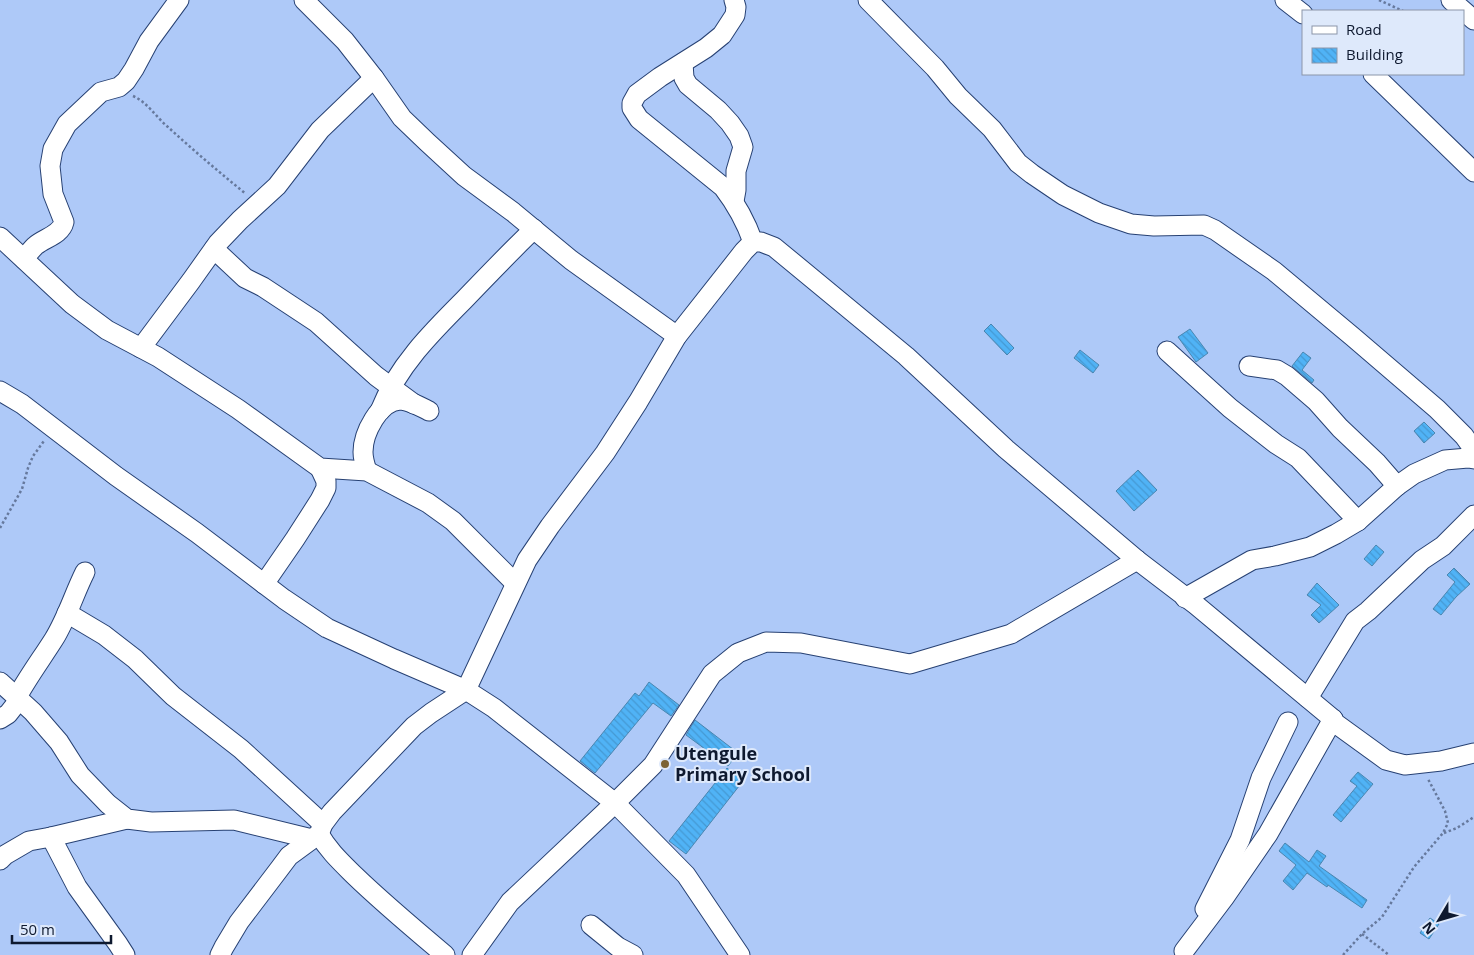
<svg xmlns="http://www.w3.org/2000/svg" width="1474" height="955" font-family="'Open Sans',sans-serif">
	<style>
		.building { fill: url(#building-back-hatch); stroke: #4a86b0 }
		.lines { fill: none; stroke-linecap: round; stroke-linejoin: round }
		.minor-casing { stroke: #274173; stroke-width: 21 }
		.path { stroke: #66799d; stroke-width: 2.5; stroke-dasharray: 2.5 2.5; stroke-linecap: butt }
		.minor { stroke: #fff; stroke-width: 19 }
		.poi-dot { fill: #7c6334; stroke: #dee9fb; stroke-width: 2 }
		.labels { text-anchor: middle; stroke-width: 4; stroke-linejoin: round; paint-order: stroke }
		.poi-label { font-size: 18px; font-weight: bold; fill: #0e192f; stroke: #dee9fb; text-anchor: start }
	</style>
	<defs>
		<pattern id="building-back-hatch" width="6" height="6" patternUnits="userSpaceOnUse" patternTransform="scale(1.25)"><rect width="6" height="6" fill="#50b3f6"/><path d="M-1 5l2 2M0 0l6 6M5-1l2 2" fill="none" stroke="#4599d3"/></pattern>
	</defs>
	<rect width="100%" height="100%" fill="#aec9f8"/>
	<!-- building -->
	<g class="building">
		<polygon points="991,324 1014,348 1007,355 984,331"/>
		<polygon points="1190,329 1208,353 1196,362 1178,337"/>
		<polygon points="1080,350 1099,365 1093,373 1074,358"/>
		<polygon points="1303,352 1311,358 1302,370 1314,380 1312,383 1292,366"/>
		<polygon points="1424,422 1435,433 1424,443 1414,431"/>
		<polygon points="1138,470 1157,490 1134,511 1116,491"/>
		<polygon points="1376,545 1384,552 1372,566 1364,559"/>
		<polygon points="1454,568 1470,584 1456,597 1441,615 1433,609 1455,582 1447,575"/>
		<polygon points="1317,583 1339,605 1319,623 1311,615 1321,605 1307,595"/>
		<polygon points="649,682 679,705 671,716 653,703 595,773 580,761 635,693 639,696"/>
		<polygon points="695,720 738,753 728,766 686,735"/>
		<polygon points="727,768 743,781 686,854 669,841"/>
		<polygon points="1358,772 1373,784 1341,822 1333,815 1357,786 1350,781"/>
		<polygon points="1285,843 1309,862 1317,850 1326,856 1319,866 1367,900 1362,908 1328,885 1327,887 1307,873 1293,890 1283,881 1296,865 1279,851"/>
		<polygon points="1430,918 1439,924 1429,939 1420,933"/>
	</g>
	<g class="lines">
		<!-- minor casing -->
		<g class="minor-casing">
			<g id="minor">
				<polyline points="304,0 345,41 374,78 402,118 427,142 464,176 513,212 571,260 677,336"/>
				<path d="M734,0L736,7L735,15L722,35L706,48L660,77L637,94L632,103V108L639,119L723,187C736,204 746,222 753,242"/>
				<polyline points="868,0 935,68 958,96 992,129 1018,163 1032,174 1063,195 1099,213 1131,224 1154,226 1204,225 1215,230 1274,271 1353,337 1437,409 1464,436 1474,450"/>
				<polyline points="1285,0 1303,14"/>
				<polyline points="1451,0 1474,20"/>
				<polyline points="683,63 684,78 688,85 718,110 730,123 739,136 743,147 736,171 736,190 734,201"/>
				<polyline points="1373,74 1474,172"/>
				<polyline points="0,237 72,304 107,330 158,357 238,409 313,463 320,468 367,471 428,503 453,521 515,583"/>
				<polyline points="214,249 245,278 263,287 316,322 376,376 414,404"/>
				<path d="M24,259C28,254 31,250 35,246C44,238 61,235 64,222L53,194L50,166L53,149L67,124L101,92L119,87L126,81L134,69L149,41L179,0"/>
				<polyline points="141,348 191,281 218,243 240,220 277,186 320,130 374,78"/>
				<polyline points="1167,351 1230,408 1276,444 1298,458 1358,521"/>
				<polyline points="1249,366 1277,370 1287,376 1316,401 1340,428 1377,463 1397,486"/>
				<polyline points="0,391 22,404 116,476 197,533 284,599 327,628 394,659 466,690 494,708 615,803 686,875 740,955"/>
				<path d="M380,411C397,367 431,333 464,300C487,276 510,252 534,229"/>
				<path d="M367,471C365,465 363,459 363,452C363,434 379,400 401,400C411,401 421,407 429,411"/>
				<polyline points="264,584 295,539 320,500 326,488 326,481 320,468"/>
				<polyline points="1185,598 1252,560 1275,556 1310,547 1336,534 1358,521 1397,486 1414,474 1445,460 1468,458 1474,459"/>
				<polyline points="67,613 104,635 135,659 173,696 241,749 323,824"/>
				<polyline points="0,682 33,712 59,742 80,775 108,804 127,819 151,822 234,820 312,839"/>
				<path d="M17,697C28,677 42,658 54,639C67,618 74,594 85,572"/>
				<polyline points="1308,698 1355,621 1368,611 1422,560 1443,546 1474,515"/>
				<polyline points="0,719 8,714 19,700"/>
				<polyline points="1333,719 1335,723 1386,760 1405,765 1441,761 1474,753"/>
				<path d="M319,834C328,850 341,862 354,875C383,903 414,929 445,955"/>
				<polyline points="51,837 77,887 118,944 125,955"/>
				<polyline points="0,860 5,855 29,841 51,837 127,819"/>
				<polyline points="1205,909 1240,840 1261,778 1288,722"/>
				<polyline points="591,925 618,947 633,955"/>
				<polyline points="220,955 224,947 239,922 280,868 289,856 319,834 323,824 332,812 414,726 431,713 466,690 527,560 550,526 605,453 638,402 677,336 744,251 753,242 761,242 774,247 906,356 1006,449 1137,560 1196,605 1333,719 1268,834 1224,898 1184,951"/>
				<polyline points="472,955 510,902 615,803 653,765 712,674 738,653 766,642 801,643 910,664 1011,634 1137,560"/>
			</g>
		</g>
		<!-- path -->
		<g class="path">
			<polyline points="1379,0 1403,11"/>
			<path d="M133,96C147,102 156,117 168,127C193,150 219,172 246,194"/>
			<polyline points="0,528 22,489 28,468 33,456 44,441"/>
			<polyline points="1444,833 1457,828 1474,817"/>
			<polyline points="1362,934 1389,955"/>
			<polyline points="1343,955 1362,934 1382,917 1414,867 1443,833 1448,823 1445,811 1428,779"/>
		</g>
		<!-- minor -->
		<use href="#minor" class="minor"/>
	</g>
	<!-- markers -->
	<circle class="poi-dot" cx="665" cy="764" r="5"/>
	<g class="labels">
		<!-- poi labels -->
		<g class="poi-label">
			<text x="675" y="760">Utengule<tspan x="675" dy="21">Primary School</tspan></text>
		</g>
	</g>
	<!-- legend -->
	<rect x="1302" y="10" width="162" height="65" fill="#dee9fb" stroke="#8b96a9"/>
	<rect x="1312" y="26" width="25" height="8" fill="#ffffff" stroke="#8b96a9"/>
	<text x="1346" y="35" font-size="15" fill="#0e192f">Road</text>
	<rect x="1312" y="48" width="25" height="15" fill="url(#building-back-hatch)" stroke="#8b96a9"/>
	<text x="1346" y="60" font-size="15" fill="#0e192f">Building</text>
	<!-- north arrow -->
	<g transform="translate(1439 920) rotate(232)" stroke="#dee9fb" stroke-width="4" paint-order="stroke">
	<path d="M0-4L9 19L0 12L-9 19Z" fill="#0e192f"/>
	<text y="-8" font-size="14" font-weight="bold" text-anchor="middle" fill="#0e192f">N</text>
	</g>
	<!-- scale -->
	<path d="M12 935v8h99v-8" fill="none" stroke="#0e192f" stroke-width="2.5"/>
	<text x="20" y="935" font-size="15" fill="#0e192f" stroke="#dee9fb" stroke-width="4" paint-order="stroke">50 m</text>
</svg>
